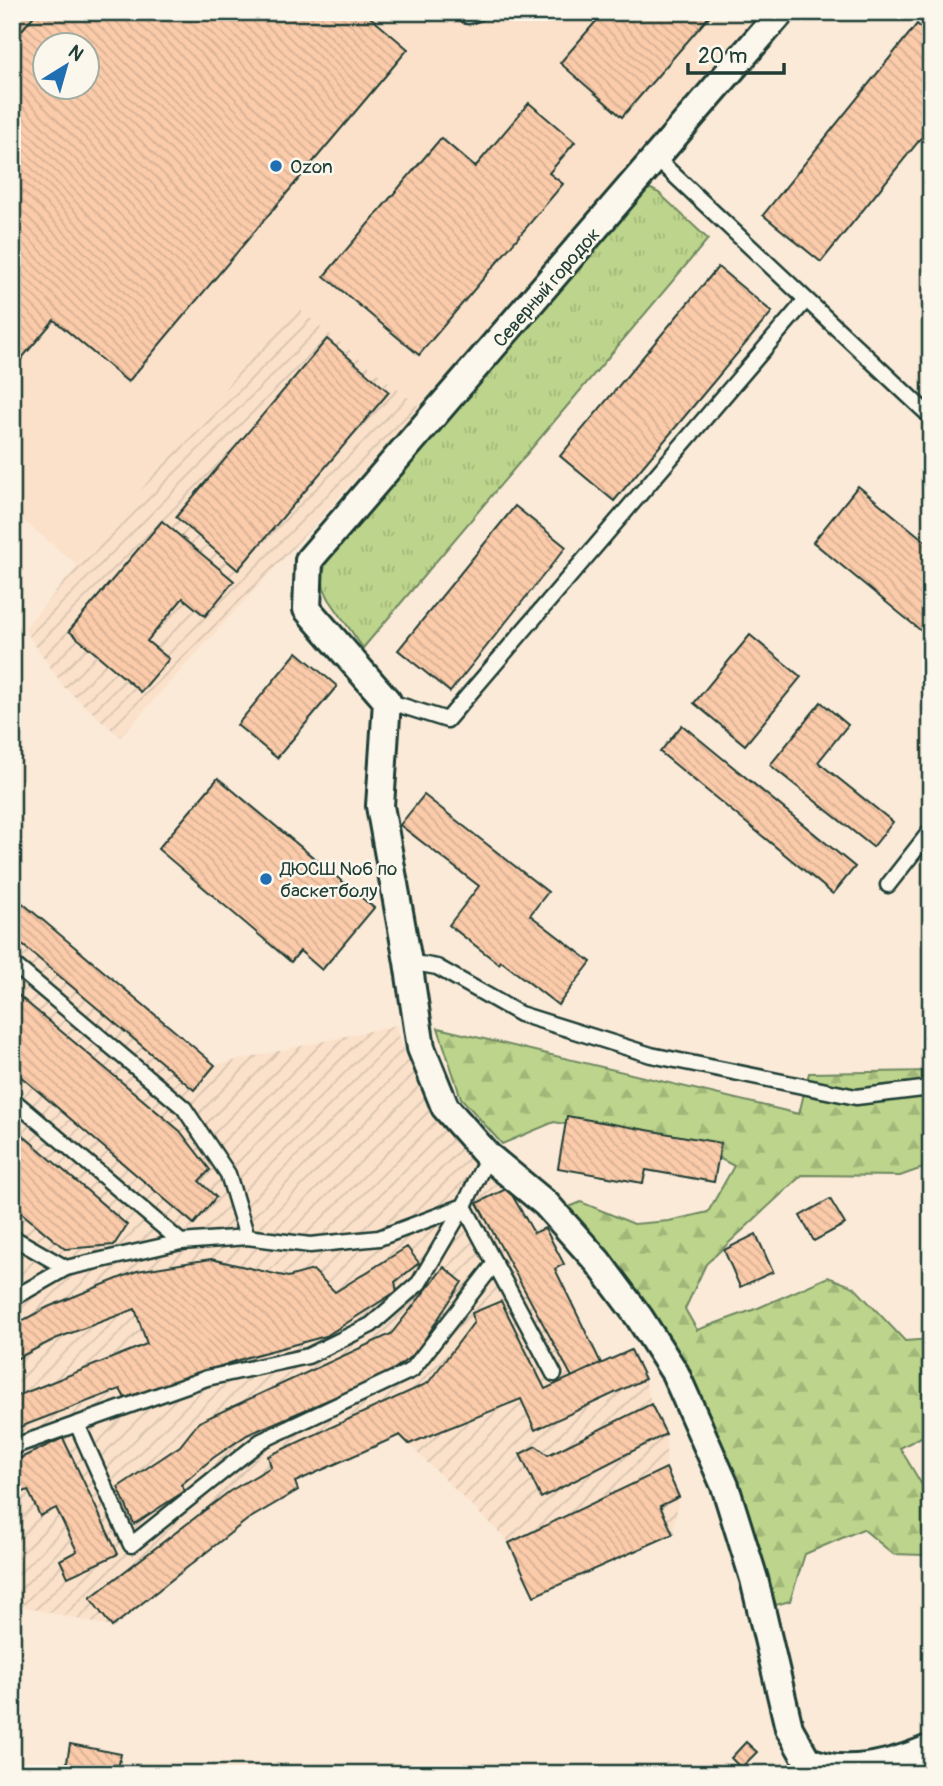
<svg xmlns="http://www.w3.org/2000/svg" width="943" height="1786" font-family="Pangolin,sans-serif">
	<style>
		.built { fill: #fbe1ca; fill-rule: evenodd }
		.industrial { fill: url(#industrial-furrows) }
		.forest { fill: url(#forest-firs); stroke: #6e8860; stroke-width: 2 }
		.park { fill: url(#park-tufts); stroke: #6e8860; stroke-width: 2 }
		.building { fill: url(#building-back-hatch); stroke: #1f3d34; stroke-width: 2; fill-rule: evenodd }
		.lines { fill: none; stroke-linecap: round; stroke-linejoin: round }
		.lane-casing { stroke: #1f3d34; stroke-width: 19 }
		.street-casing { stroke: #1f3d34; stroke-width: 32 }
		.lane { stroke: #fbf7ec; stroke-width: 14 }
		.street { stroke: #fbf7ec; stroke-width: 26 }
		.poi-dot { fill: #1f6fb2; stroke: #fbf7ec; stroke-width: 2.5 }
		.labels { text-anchor: middle; stroke-width: 5; stroke-linejoin: round; paint-order: stroke }
		.poi-label { font-size: 19px; fill: #1f3d34; stroke: #fbf7ec; text-anchor: start }
		.street-label { font-size: 19px; fill: #1f3d34; stroke: #fbf7ec }
	</style>
	<defs>
		<pattern id="industrial-furrows" width="10" height="10" patternUnits="userSpaceOnUse" patternTransform="scale(1.75)"><rect width="10" height="10" fill="#fbe1ca"/><path d="M-1 1l2-2M0 10L10 0M9 11l2-2" fill="none" stroke="#d7c2ae"/></pattern>
		<pattern id="forest-firs" width="22" height="20" patternUnits="userSpaceOnUse" patternTransform="scale(1.75)"><rect width="22" height="20" fill="#bcd48b"/><path d="M5 1l3.5 6h-7zM16 11l3.5 6h-7z" fill="#a1b779"/></pattern>
		<pattern id="park-tufts" width="24" height="20" patternUnits="userSpaceOnUse" patternTransform="scale(1.75)"><rect width="24" height="20" fill="#bcd48b"/><path d="M3 7l-1-3M5 7V3M7 7l1-3M15 17l-1-3M17 17v-4M19 17l1-3" fill="none" stroke="#a1b779"/></pattern>
		<pattern id="building-back-hatch" width="6" height="6" patternUnits="userSpaceOnUse" patternTransform="scale(1.75)"><rect width="6" height="6" fill="#fbcbaa"/><path d="M-1 5l2 2M0 0l6 6M5-1l2 2" fill="none" stroke="#d7af93"/></pattern>
	</defs>
	<rect width="100%" height="100%" fill="#fbead8"/>
	<filter id="ink" filterUnits="userSpaceOnUse"><feTurbulence type="fractalNoise" baseFrequency=".0143" numOctaves="2"/><feDisplacementMap in="SourceGraphic" scale="14" xChannelSelector="R" yChannelSelector="G"/><feConvolveMatrix kernelMatrix="1 2 1 2 8 2 1 2 1" color-interpolation-filters="sRGB"/></filter>
	<g filter="url(#ink)">
		<!-- built -->
		<path class="built" d="M12,12H762L421,408L294,305L78,566L12,511ZM46,46H88V88H46Z"/>
		<!-- industrial -->
		<g class="industrial">
			<polygon points="294,305 421,408 120,737 64,687 24,629 78,566"/>
			<polygon points="12,859 20,901 215,1065 396,1025 403,1047 434,1112 508,1188 533,1233 545,1228 564,1264 555,1269 601,1363 631,1350 645,1379 651,1404 666,1434 666,1468 679,1497 673,1534 534,1596 509,1542 399,1435 295,1482 298,1490 247,1521 112,1627 12,1604"/>
		</g>
		<!-- forest -->
		<polygon class="forest" points="438,1028 799,1114 809,1073 931,1071 931,1165 900,1176 802,1175 706,1264 685,1309 697,1330 758,1308 828,1277 854,1287 905,1341 931,1339 931,1432 900,1448 931,1500 931,1539 923,1555 893,1554 863,1529 805,1554 790,1601 776,1605 712,1419 688,1370 564,1209 581,1202 634,1224 669,1221 708,1212 734,1166 704,1150 554,1122 502,1144 461,1098"/>
		<!-- park -->
		<polygon class="park" points="651,189 659,193 708,239 363,648 329,599 321,582 328,554 643,191"/>
		<!-- building -->
		<g class="building">
			<polygon points="12,12 37,12 12,42"/>
			<path d="M37,12H364L408,49L128,382L54,320L12,370V42ZM46,46H88V88H46Z"/>
			<polygon points="604,12 713,12 622,117 560,63"/>
			<polygon points="917,24 931,36 931,126 821,262 763,215"/>
			<polygon points="529,103 575,142 549,173 563,184 419,355 324,276 441,138 475,167"/>
			<polygon points="718,267 772,312 614,501 560,456"/>
			<polygon points="327,339 389,392 238,570 176,517"/>
			<polygon points="858,486 931,546 931,639 813,542"/>
			<polygon points="515,506 566,547 450,692 398,650"/>
			<polygon points="162,521 234,581 205,616 183,598 147,641 169,659 141,692 69,631"/>
			<polygon points="750,635 801,677 745,745 694,703"/>
			<polygon points="297,652 337,686 277,758 237,725"/>
			<polygon points="821,702 848,725 818,762 893,822 873,847 770,765"/>
			<polygon points="682,725 855,867 833,894 660,752"/>
			<polygon points="218,778 374,908 322,970 300,951 291,962 158,849"/>
			<polygon points="424,795 548,892 530,915 591,962 558,1005 501,961 499,964 449,925 479,886 400,825"/>
			<polygon points="20,901 215,1065 194,1090 12,936 12,910"/>
			<polygon points="930,986 931,986 931,1007 923,1004"/>
			<polygon points="12,990 180,1131 210,1170 199,1181 216,1197 194,1224 12,1069"/>
			<polygon points="567,1116 721,1143 714,1182 646,1170 643,1183 558,1168"/>
			<polygon points="12,1126 127,1225 114,1245 65,1249 12,1205"/>
			<polygon points="508,1188 534,1233 545,1228 564,1264 555,1269 601,1363 572,1377 477,1203"/>
			<polygon points="830,1199 845,1224 814,1241 800,1216"/>
			<polygon points="756,1234 773,1272 740,1287 724,1250"/>
			<polygon points="407,1247 419,1263 395,1282 397,1291 326,1336 248,1357 125,1398 120,1389 12,1430 12,1398 147,1344 135,1309 55,1339 12,1361 12,1326 48,1307 137,1271 211,1259 288,1277 313,1270 335,1292"/>
			<polygon points="444,1267 462,1282 416,1353 386,1375 247,1435 213,1458 181,1485 185,1491 134,1524 118,1487 180,1446 199,1422 391,1334"/>
			<polygon points="501,1301 545,1389 631,1350 645,1379 535,1430 521,1399 409,1444 400,1435 295,1482 298,1490 247,1520 112,1627 90,1598 230,1491 271,1467 268,1456 428,1383 474,1322 472,1313"/>
			<polygon points="651,1404 666,1434 541,1498 520,1454 536,1446 548,1455"/>
			<polygon points="63,1438 118,1554 68,1577 60,1560 77,1551 56,1508 40,1516 28,1490 12,1497 12,1462"/>
			<polygon points="666,1468 679,1497 660,1506 673,1534 534,1596 509,1543"/>
			<polygon points="746,1742 757,1752 741,1768 731,1758"/>
			<polygon points="70,1744 121,1754 117,1774 65,1774"/>
		</g>
		<g class="lines">
			<!-- lane casing -->
			<g class="lane-casing">
				<g id="lane">
					<polyline points="464,12 468,16 480,12"/>
					<polyline points="657,159 931,417"/>
					<polyline points="387,701 447,720 806,300"/>
					<polyline points="888,885 931,830"/>
					<polyline points="408,962 437,967 520,1014 651,1055 856,1097 931,1088"/>
					<polyline points="12,963 184,1108 228,1174 247,1237"/>
					<polyline points="12,1099 181,1242"/>
					<polyline points="464,1206 554,1374"/>
					<polyline points="12,1237 66,1268 181,1242 247,1237 310,1245 379,1238 464,1206 488,1156"/>
					<polyline points="12,1299 66,1268"/>
					<polyline points="77,1424 131,1545 261,1441 412,1370 495,1263"/>
					<polyline points="12,1447 207,1378 308,1356 371,1325 419,1283 464,1206"/>
				</g>
			</g>
			<!-- street casing -->
			<g class="street-casing">
				<g id="street">
					<polyline points="781,12 309,560 307,609 387,701 380,806 408,962 421,1048 445,1107 488,1156 546,1204 598,1262 639,1317 675,1373 725,1486 754,1579 789,1728 807,1760"/>
					<path d="M807,1760C845,1778 893,1764 931,1748"/>
				</g>
			</g>
			<!-- lane -->
			<use href="#lane" class="lane"/>
			<!-- street -->
			<use href="#street" class="street"/>
		</g>
	</g>
	<!-- markers -->
	<g class="poi-dot">
		<circle cx="276" cy="166" r="7"/>
		<circle cx="266" cy="879" r="7"/>
	</g>
	<g class="labels">
		<!-- poi labels -->
		<g class="poi-label">
			<text x="290" y="173">Ozon</text>
			<text x="280" y="875">ДЮСШ №6 по<tspan x="280" dy="22">баскетболу</tspan></text>
		</g>
		<!-- street labels -->
		<g class="street-label">
			<text transform="translate(546 287) rotate(-49)" y="7">Северный городок</text>
		</g>
	</g>
	<!-- margin -->
	<rect width="943" height="1786" fill="none" stroke="#fbf7ec" stroke-width="42"/>
	<rect x="21" y="21" width="901" height="1744" fill="none" stroke="#1f3d34" stroke-width="2.5" filter="url(#ink)"/>
	<!-- north arrow -->
	<g transform="translate(66 66) rotate(37)"><circle r="33" fill="#fbf7ec" stroke="#a3ada2" stroke-width="2"/>
	<path d="M0-5L12 26L0 18L-12 26Z" fill="#1f6fb2"/>
	<text y="-10" font-size="19" font-weight="bold" text-anchor="middle" fill="#1f3d34">N</text>
	</g>
	<!-- scale -->
	<path d="M688 63v10h96v-10" fill="none" stroke="#1f3d34" stroke-width="3.5"/>
	<text x="698" y="63" font-size="21" fill="#1f3d34" stroke="#fbf7ec" stroke-width="5" paint-order="stroke">20 m</text>
</svg>
